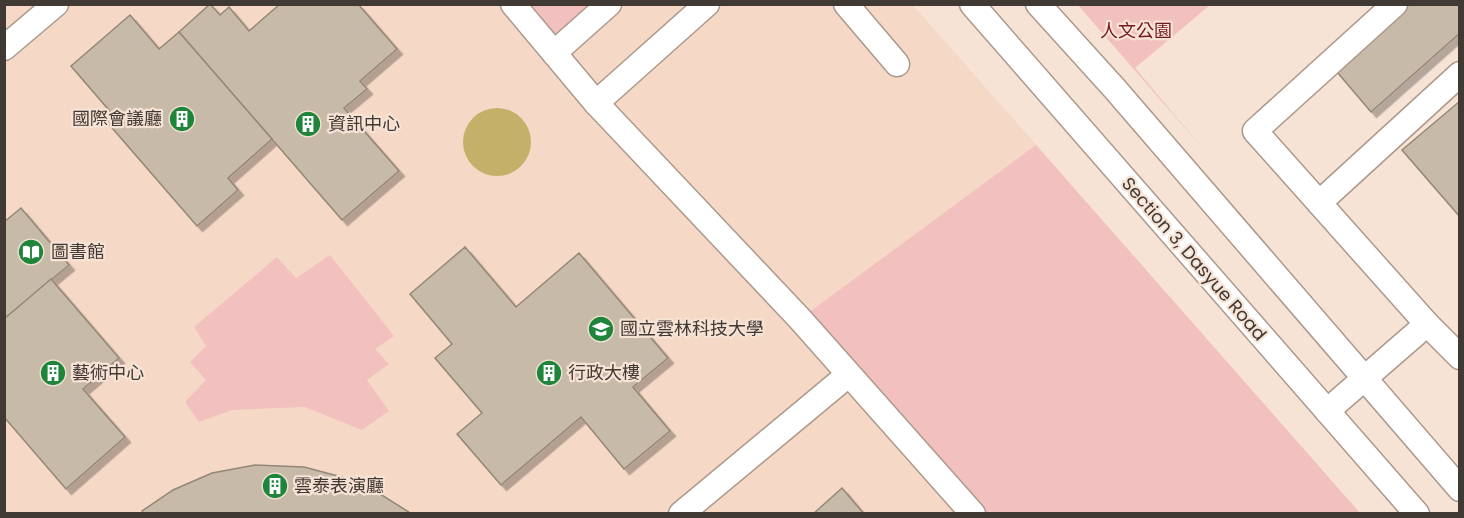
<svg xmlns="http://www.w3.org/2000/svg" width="1464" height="518" font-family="Poppins,'Noto Sans TC',sans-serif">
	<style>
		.built { fill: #f5d9c6 }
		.green { fill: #f2c0be }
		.water { fill: #c5b069 }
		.building { fill: #c8baa8; stroke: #948775; stroke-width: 1.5; filter: url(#shadow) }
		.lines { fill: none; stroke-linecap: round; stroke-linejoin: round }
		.minor-casing { stroke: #ac998c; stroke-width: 27 }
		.minor { stroke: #fff; stroke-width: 24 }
		.labels { text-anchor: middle; stroke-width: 4.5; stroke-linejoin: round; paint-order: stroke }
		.park-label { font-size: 18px; fill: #741921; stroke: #f7e3d5 }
		.poi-label { font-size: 18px; fill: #413933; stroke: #f7e3d5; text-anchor: start }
		.street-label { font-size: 18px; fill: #413933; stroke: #f7e3d5 }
	</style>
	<defs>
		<filter id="shadow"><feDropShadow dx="5.5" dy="5.5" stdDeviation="0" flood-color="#0004"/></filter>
	</defs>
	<rect width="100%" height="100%" fill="#f7e3d5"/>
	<!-- built -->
	<polygon class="built" points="4,5 913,5 1360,513 5,513"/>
	<!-- green -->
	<g class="green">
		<polygon points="513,5 609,5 554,53"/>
		<polygon points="1078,5 1210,5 1135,68 1205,151"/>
		<polygon points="1036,145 1360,513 974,513 800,319"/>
		<polygon points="330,255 394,336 375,349 389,364 367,380 389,411 362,430 305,407 232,410 199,422 185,402 206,380 190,362 206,346 194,327 277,257 296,278"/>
	</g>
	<!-- water -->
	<circle class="water" cx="497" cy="142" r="34"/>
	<!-- building -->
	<g class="building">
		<polygon points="210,4 220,15 229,7 249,31 280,4 358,4 397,49 360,81 367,89 344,108 399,171 342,220 179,32"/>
		<polygon points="1404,4 1460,4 1460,33 1371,112 1332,66"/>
		<polygon points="130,15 159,49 179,32 272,139 228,178 238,190 197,226 107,122 114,116 71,66"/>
		<polygon points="1460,101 1460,217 1402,150"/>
		<polygon points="21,208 69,265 4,319 4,222"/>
		<polygon points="465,247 516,307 579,253 668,358 633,387 670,431 624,469 581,417 501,485 457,434 482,413 435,358 452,344 410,294"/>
		<polygon points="51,279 119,358 83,389 125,437 66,489 4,417 4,319"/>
		<polygon points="255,465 304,467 361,482 412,514 144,514 142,511 173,490 212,473"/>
		<polygon points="842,488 864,514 813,514"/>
	</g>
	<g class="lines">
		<!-- minor casing -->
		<g class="minor-casing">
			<g id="minor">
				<polyline points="513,4 596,103 800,319 973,514"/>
				<polyline points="846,4 897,64"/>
				<polyline points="972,4 1417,514"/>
				<polyline points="1038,4 1115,89 1460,489"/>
				<polyline points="4,48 56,4"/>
				<polyline points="554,53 609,4"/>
				<polyline points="596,103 707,4"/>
				<polyline points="1319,203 1460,74"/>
				<polyline points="1427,324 1460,357"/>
				<polyline points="1327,411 1427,324 1255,131 1395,4"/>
				<polyline points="681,514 848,375"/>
			</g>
		</g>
		<!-- minor -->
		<use href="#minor" class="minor"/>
	</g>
	<!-- icons -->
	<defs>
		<g id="building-disc" transform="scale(1.35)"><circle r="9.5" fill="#1e853a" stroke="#f7e3d5"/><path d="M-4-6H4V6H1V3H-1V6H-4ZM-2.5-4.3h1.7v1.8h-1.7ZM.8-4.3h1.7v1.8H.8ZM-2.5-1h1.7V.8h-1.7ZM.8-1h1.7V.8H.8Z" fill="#fff"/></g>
		<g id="library-disc" transform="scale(1.35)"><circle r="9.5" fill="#1e853a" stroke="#f7e3d5"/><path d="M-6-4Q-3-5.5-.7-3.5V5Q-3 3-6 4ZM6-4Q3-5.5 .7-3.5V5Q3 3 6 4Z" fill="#fff"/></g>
		<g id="university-disc" transform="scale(1.35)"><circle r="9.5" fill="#1e853a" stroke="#f7e3d5"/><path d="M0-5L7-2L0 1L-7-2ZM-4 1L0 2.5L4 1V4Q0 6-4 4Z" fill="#fff"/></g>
	</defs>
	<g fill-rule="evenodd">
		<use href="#building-disc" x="182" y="119"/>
		<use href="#building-disc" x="308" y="124"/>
		<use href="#library-disc" x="31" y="252"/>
		<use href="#university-disc" x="601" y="329"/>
		<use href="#building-disc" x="53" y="373"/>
		<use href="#building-disc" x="549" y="373"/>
		<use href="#building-disc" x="275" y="486"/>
	</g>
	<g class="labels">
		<!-- park labels -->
		<g class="park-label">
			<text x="1136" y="37">人文公園</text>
		</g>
		<!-- poi labels -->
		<g class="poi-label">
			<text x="162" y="125" text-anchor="end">國際會議廳</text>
			<text x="328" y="130">資訊中心</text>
			<text x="51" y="258">圖書館</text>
			<text x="620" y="335">國立雲林科技大學</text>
			<text x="72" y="379">藝術中心</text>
			<text x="568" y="379">行政大樓</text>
			<text x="294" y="492">雲泰表演廳</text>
		</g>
		<!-- street labels -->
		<g class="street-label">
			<text transform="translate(1194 259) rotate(49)" y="6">Section 3, Dasyue Road</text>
		</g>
	</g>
	<!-- border -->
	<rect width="1464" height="518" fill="none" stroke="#413933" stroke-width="12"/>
</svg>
